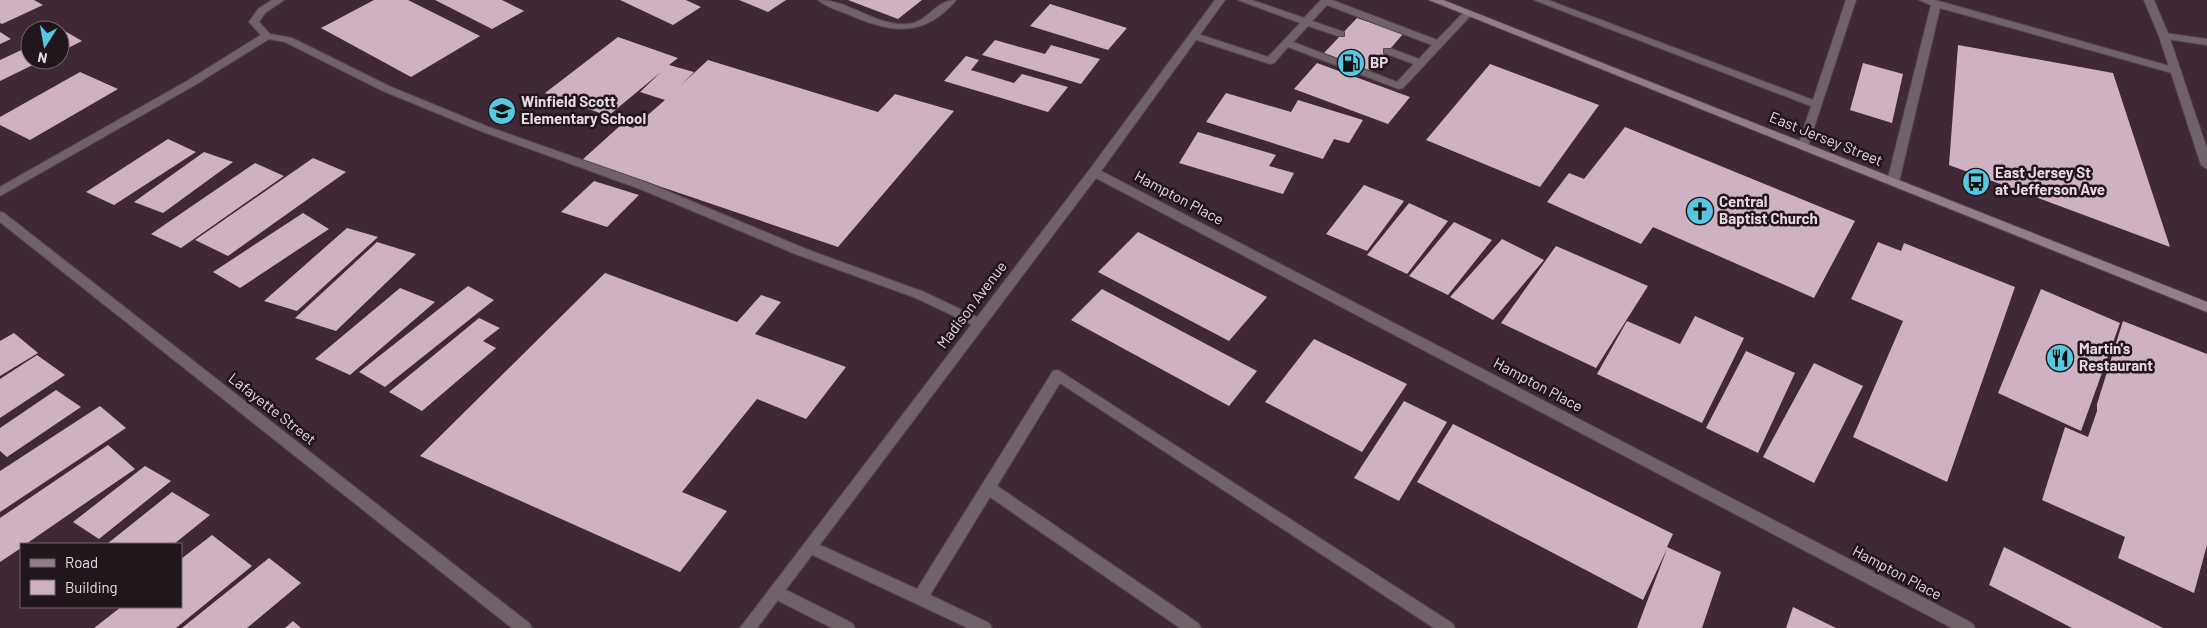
<svg xmlns="http://www.w3.org/2000/svg" width="2207" height="628" font-family="Barlow,sans-serif">
	<style>
		.building { fill: #ceb2c1 }
		.lines { fill: none; stroke-linecap: round; stroke-linejoin: round }
		.lane-casing { stroke: #5a4551; stroke-width: 2 }
		.street-casing { stroke: #5a4551; stroke-width: 2 }
		.secondary-casing { stroke: #5a4551; stroke-width: 2 }
		.lane { fill: #6f6369; fill-rule: evenodd }
		.street { fill: #6f6369; fill-rule: evenodd }
		.secondary { fill: #917e88; fill-rule: evenodd }
		.labels { text-anchor: middle; stroke-width: 5; stroke-linejoin: round; paint-order: stroke }
		.poi-label { font-size: 15px; font-weight: bold; fill: #e8d9e1; stroke: #20161b; text-anchor: start }
		.street-label { font-size: 15px; fill: #e8d9e1; stroke: #20161b }
	</style>
	<rect width="100%" height="100%" fill="#3f2936"/>
	<!-- building -->
	<g class="building">
		<polygon points="0,0 34,0 43,5 2,24 0,23"/>
		<polygon points="374,0 408,0 480,36 411,77 321,28"/>
		<polygon points="435,0 502,0 524,11 492,29"/>
		<polygon points="620,0 686,0 701,7 673,25"/>
		<polygon points="739,0 786,0 768,12"/>
		<polygon points="848,0 922,0 898,19"/>
		<polygon points="1050,4 1127,28 1108,50 1030,26"/>
		<polygon points="1357,18 1403,34 1371,71 1324,53"/>
		<polygon points="63,30 82,41 60,52 60,31"/>
		<polygon points="0,32 11,39 0,44"/>
		<polygon points="618,37 678,58 669,65 694,72 680,86 708,60 878,112 895,94 954,111 838,247 582,160 622,124 633,128 665,100 640,92 661,72 608,116 545,93"/>
		<polygon points="995,40 1045,54 1051,45 1100,59 1081,84 982,55"/>
		<polygon points="1958,45 2113,73 2170,247 1949,165"/>
		<polygon points="30,46 30,60 43,60 0,81 0,60"/>
		<polygon points="966,56 979,60 971,70 1014,83 1022,74 1068,87 1048,112 944,81"/>
		<polygon points="1317,63 1410,97 1388,124 1294,89"/>
		<polygon points="1863,63 1903,74 1892,123 1850,110"/>
		<polygon points="1490,64 1599,105 1540,187 1426,140"/>
		<polygon points="80,72 118,89 30,140 0,125 0,117"/>
		<polygon points="1226,93 1291,112 1298,100 1363,120 1349,143 1334,139 1323,159 1206,122"/>
		<polygon points="1625,127 1855,221 1814,298 1653,227 1641,244 1547,202 1569,173 1584,179"/>
		<polygon points="1198,132 1276,155 1269,166 1294,173 1283,194 1179,163"/>
		<polygon points="168,139 196,152 114,205 86,192"/>
		<polygon points="204,152 233,162 163,213 134,202"/>
		<polygon points="313,158 346,172 228,256 195,240"/>
		<polygon points="255,163 284,176 181,248 151,234"/>
		<polygon points="594,181 639,195 607,227 561,212"/>
		<polygon points="1364,185 1404,201 1367,251 1326,234"/>
		<polygon points="1409,203 1448,221 1407,274 1367,255"/>
		<polygon points="303,213 329,229 240,288 213,272"/>
		<polygon points="1454,222 1492,240 1448,295 1409,276"/>
		<polygon points="347,228 378,237 297,311 264,301"/>
		<polygon points="1138,232 1267,297 1229,341 1098,272"/>
		<polygon points="1502,239 1544,260 1493,320 1450,297"/>
		<polygon points="377,242 416,254 336,331 295,318"/>
		<polygon points="1878,242 1901,251 1904,243 2015,287 1947,482 1853,437 1903,321 1851,299"/>
		<polygon points="1556,246 1648,286 1596,368 1501,323"/>
		<polygon points="605,273 737,322 761,295 781,302 755,334 846,367 806,419 757,399 682,492 727,511 680,572 420,456"/>
		<polygon points="468,286 494,300 385,387 359,372"/>
		<polygon points="400,288 435,302 350,375 315,359"/>
		<polygon points="1102,289 1257,371 1229,406 1071,320"/>
		<polygon points="2041,289 2120,323 2081,431 1998,393"/>
		<polygon points="1695,316 1744,338 1702,423 1597,374 1627,321 1680,344"/>
		<polygon points="479,318 500,328 483,341 496,348 422,411 389,392"/>
		<polygon points="2123,321 2207,354 2207,545 2194,593 2118,558 2125,537 2042,500 2065,427 2088,437 2097,411 2097,404"/>
		<polygon points="14,333 38,353 0,376 0,341"/>
		<polygon points="1314,339 1407,384 1362,452 1265,402"/>
		<polygon points="1746,351 1795,373 1758,453 1706,428"/>
		<polygon points="37,355 65,375 0,418 0,379"/>
		<polygon points="1814,363 1863,386 1814,483 1763,457"/>
		<polygon points="56,390 81,407 7,457 0,451 0,428"/>
		<polygon points="1404,401 1447,422 1399,501 1354,478"/>
		<polygon points="100,406 126,428 0,512 0,471"/>
		<polygon points="1453,424 1673,534 1667,547 1721,572 1702,628 1637,628 1667,549 1643,600 1417,482"/>
		<polygon points="108,445 135,469 26,544 21,544 21,548 0,562 0,518"/>
		<polygon points="145,466 171,481 99,539 73,522"/>
		<polygon points="172,492 210,515 174,544 107,544"/>
		<polygon points="212,535 252,566 176,628 94,628 121,607 181,607 181,559"/>
		<polygon points="2004,547 2163,628 2072,628 1989,585"/>
		<polygon points="269,558 301,583 247,628 182,628"/>
		<polygon points="1793,607 1836,628 1786,628"/>
		<polygon points="293,621 301,628 285,628"/>
	</g>
	<g class="lines">
		<!-- lane casing -->
		<g class="lane-casing">
			<g id="lane">
				<polygon points="272,0 284,0 265,13 259,22 270,34 292,38 391,87 486,126 648,183 806,249 924,292 983,320 985,323 983,326 975,326 916,298 798,255 640,189 478,130 383,91 285,42 269,39 195,85 0,196 0,187 187,81 261,35 249,22 258,9"/>
				<path d="M818,0C850,0 876,27 908,24C929,22 935,0 956,0C924,38 891,33 850,15C840,11 826,7 818,0Z"/>
				<path d="M1238,0H1252L1304,18L1321,0H1332L1437,40L1464,12L1467,11L1472,14L1403,88L1399,89L1288,47L1274,63L1270,64L1191,38L1190,36L1195,33L1268,57L1300,23ZM1327,5L1432,45L1419,59L1392,49H1384V53L1414,64L1397,82L1293,42L1308,26L1338,36H1344V32L1312,21Z"/>
				<polygon points="1534,0 1548,0 1813,100 1846,0 1856,0 1808,146 1803,150 1798,146 1811,106"/>
				<polygon points="1919,0 1935,0 2180,69 2181,71 2180,73 2172,73 1940,8 1899,182 1893,186 1887,182 1931,5"/>
				<polygon points="2164,33 2207,39 2207,45 2160,38 2160,34"/>
				<polygon points="1058,370 1452,623 1455,628 1434,628 1060,383 997,486 1198,623 1201,628 1180,628 990,497 930,595 989,623 992,628 968,628 806,552 804,547 806,542 811,541 917,589 1053,371"/>
				<polygon points="776,585 852,623 855,628 832,628 771,597 768,592 771,587"/>
			</g>
		</g>
		<!-- street casing -->
		<g class="street-casing">
			<g id="street">
				<polygon points="1215,0 1225,0 1101,171 1972,623 1975,628 1952,628 1096,178 757,628 740,628 1090,169"/>
				<polygon points="2144,0 2154,0 2169,36 2207,149 2207,169 2201,165 2159,36"/>
				<polygon points="0,212 4,213 529,623 532,628 512,628 0,222"/>
			</g>
		</g>
		<!-- secondary casing -->
		<g class="secondary-casing">
			<polygon id="secondary" points="1429,0 1443,0 2207,302 2207,312"/>
		</g>
		<!-- lane -->
		<use href="#lane" class="lane"/>
		<!-- street -->
		<use href="#street" class="street"/>
		<!-- secondary -->
		<use href="#secondary" class="secondary"/>
	</g>
	<!-- icons -->
	<defs>
		<g id="fuel-disc" transform="scale(1.4375)"><circle r="9.5" fill="#56c9e1" stroke="#20161b"/><path d="M-5.5-6h7V0h2V4h1.3V-2.5L3-4.5l.8-.8L6-3V5H2.5V1h-1V6h-7ZM-4.2-4.7v3.2H.2V-4.7Z" fill="#111"/></g>
		<g id="school-disc" transform="scale(1.4375)"><circle r="9.5" fill="#56c9e1" stroke="#20161b"/><path d="M0-5L7-2L0 1L-7-2ZM-4 1L0 2.5L4 1V4Q0 6-4 4Z" fill="#111"/></g>
		<g id="bus-disc" transform="scale(1.4375)"><circle r="9.5" fill="#56c9e1" stroke="#20161b"/><path d="M-5-6H5V4H4V6H2V4H-2V6H-4V4H-5ZM-3.5-4V0h7V-4ZM-3.5 1.2v1.5H-2V1.2ZM2 1.2v1.5H3.5V1.2Z" fill="#111"/></g>
		<g id="church-disc" transform="scale(1.4375)"><circle r="9.5" fill="#56c9e1" stroke="#20161b"/><path d="M-1.2-6h2.4v3.5h3.3v2.4h-3.3V6h-2.4V-.1h-3.3v-2.4h3.3Z" fill="#111"/></g>
		<g id="restaurant-disc" transform="scale(1.4375)"><circle r="9.5" fill="#56c9e1" stroke="#20161b"/><path d="M-5-6h1v4h1v-4h1v4h1v-4h1v5L-1.5 .5V6h-2V.5L-5-1ZM5-6V6H3V1.5H1.5Q1.5-4 5-6Z" fill="#111"/></g>
	</defs>
	<g fill-rule="evenodd">
		<use href="#fuel-disc" x="1351" y="63"/>
		<use href="#school-disc" x="502" y="111"/>
		<use href="#bus-disc" x="1976" y="182"/>
		<use href="#church-disc" x="1700" y="211"/>
		<use href="#restaurant-disc" x="2060" y="358"/>
	</g>
	<g class="labels">
		<!-- poi labels -->
		<g class="poi-label">
			<text x="1370" y="68">BP</text>
			<text x="521" y="107">Winfield Scott<tspan x="521" dy="17">Elementary School</tspan></text>
			<text x="1995" y="178">East Jersey St<tspan x="1995" dy="17">at Jefferson Ave</tspan></text>
			<text x="1719" y="207">Central<tspan x="1719" dy="17">Baptist Church</tspan></text>
			<text x="2079" y="354">Martin's<tspan x="2079" dy="17">Restaurant</tspan></text>
		</g>
		<!-- street labels -->
		<g class="street-label">
			<text transform="translate(1826 139) rotate(22)" y="5">East Jersey Street</text>
			<text transform="translate(1179 198) rotate(28)" y="5">Hampton Place</text>
			<text transform="translate(972 305) rotate(-53)" y="5">Madison Avenue</text>
			<text transform="translate(1538 385) rotate(28)" y="5">Hampton Place</text>
			<text transform="translate(272 409) rotate(38)" y="5">Lafayette Street</text>
			<text transform="translate(1897 573) rotate(28)" y="5">Hampton Place</text>
		</g>
	</g>
	<!-- legend -->
	<rect x="20" y="543" width="162" height="65" fill="#20161b" stroke="#70646a"/>
	<rect x="30" y="559" width="25" height="8" fill="#917e88" stroke="#70646a"/>
	<text x="65" y="568" font-size="15" fill="#e8d9e1">Road</text>
	<rect x="30" y="580" width="25" height="15" fill="#ceb2c1" stroke="#70646a"/>
	<text x="65" y="593" font-size="15" fill="#e8d9e1">Building</text>
	<!-- north arrow -->
	<g transform="translate(45 45) rotate(191)"><circle r="24" fill="#20161b" stroke="#70646a"/>
	<path d="M0-4L9 19L0 12L-9 19Z" fill="#56c9e1"/>
	<text y="-8" font-size="14" font-weight="bold" text-anchor="middle" fill="#e8d9e1">N</text>
	</g>
</svg>
